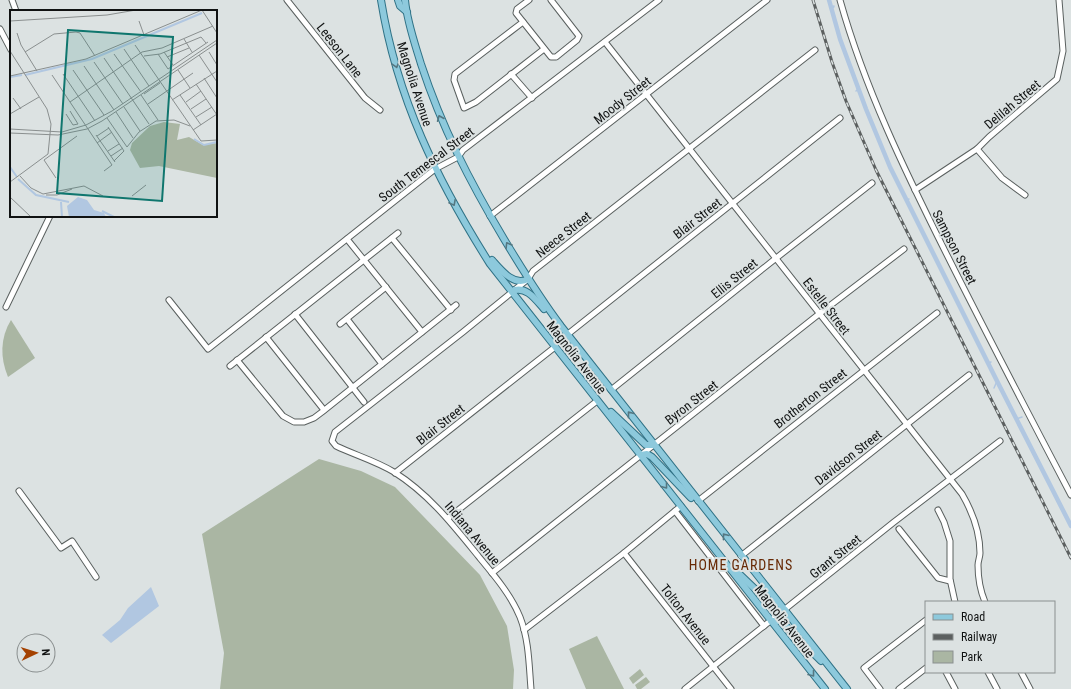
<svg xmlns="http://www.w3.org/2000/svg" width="1071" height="689" font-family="'Roboto Condensed',sans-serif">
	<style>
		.green { fill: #aab6a3 }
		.water { fill: #b1c7e1 }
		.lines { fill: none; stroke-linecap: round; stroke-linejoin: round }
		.stream { stroke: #b1c7e1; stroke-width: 1.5 }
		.canal { stroke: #b1c7e1; stroke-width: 4.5 }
		.minor-casing { stroke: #5a605f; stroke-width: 7 }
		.major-casing { stroke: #307286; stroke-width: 8 }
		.minor { stroke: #fff; stroke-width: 5 }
		.major { stroke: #8dc9dc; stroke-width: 6 }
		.rail-casing { stroke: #5c6060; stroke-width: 3 }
		.rail { stroke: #dce2e2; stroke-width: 1.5; stroke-dasharray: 4.5; stroke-linecap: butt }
		.oneway { stroke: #557781 }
		.labels { text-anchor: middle; stroke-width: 4; stroke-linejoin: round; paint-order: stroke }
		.street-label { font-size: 13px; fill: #101212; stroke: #dce2e2 }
		.neighbourhood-label { font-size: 14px; letter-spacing: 1px; fill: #672905; stroke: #dce2e2 }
		.inset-river { fill: none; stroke: #b1c7e1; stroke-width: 2 }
		.inset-road { fill: none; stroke: #8a8f8f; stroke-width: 1 }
		.view { fill: #0f766e; fill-opacity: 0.15; stroke: #0f766e; stroke-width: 2 }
		.inset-edge { fill: none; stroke: #101212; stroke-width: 2 }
	</style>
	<rect width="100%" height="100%" fill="#dce2e2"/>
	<!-- green -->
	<g class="green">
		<path d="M11,320L35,358L8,377C0,358 0,338 11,320Z"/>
		<polygon points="319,459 361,471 395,487 480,575 507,626 514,670 513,689 220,689 224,653 202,534"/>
		<polygon points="597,636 624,689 586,689 569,649"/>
		<polygon points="640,669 644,675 633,684 629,678"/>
		<polygon points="646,677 650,682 641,689 637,689 635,685"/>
	</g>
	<!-- water -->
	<polygon class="water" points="151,587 159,606 111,643 102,635 120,620 128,608"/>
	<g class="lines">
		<!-- stream -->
		<g class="stream">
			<polyline points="831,7 834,6"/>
			<polyline points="831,9 834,7"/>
			<polyline points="856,91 858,89"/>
			<polyline points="907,200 909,199"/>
			<polyline points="988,363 991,362"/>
			<polyline points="994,388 997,381"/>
			<polyline points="1016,419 1022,417"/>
		</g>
		<!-- canal -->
		<polyline class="canal" points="829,0 840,39 866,109 890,167 996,379 1071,526"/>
		<!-- minor casing -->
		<g class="minor-casing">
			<g id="minor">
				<polyline points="12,0 16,11"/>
				<polyline points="287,0 365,98 380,110"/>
				<polyline points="529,0 517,9 516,13 551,57 556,57 577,40 579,36 551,0"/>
				<path d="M840,0C865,89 905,171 946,253C987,335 1029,415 1071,495"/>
				<polyline points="523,22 455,74 454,80 464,108 476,102 544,49"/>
				<polyline points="0,29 11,50"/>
				<path d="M605,42L962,494C973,513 980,531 980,553C980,557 978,561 978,565C978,579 980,590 985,602"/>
				<polyline points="511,74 532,98"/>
				<polyline points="977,149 1002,178 1025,195"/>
				<polyline points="915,190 977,149 989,137 1057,79 1063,51 1059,0"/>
				<polyline points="490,216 767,0"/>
				<polyline points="392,238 451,310"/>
				<polyline points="347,239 422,332"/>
				<polyline points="169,300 208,349 435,169 458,157 463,150 659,0"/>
				<polyline points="6,307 50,216"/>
				<polyline points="295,314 364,402"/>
				<polyline points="347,319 382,364"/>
				<polyline points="340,324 386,287"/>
				<polyline points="568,334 840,118"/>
				<polyline points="266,337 324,410"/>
				<polyline points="237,360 283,416 294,422 304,422 314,418 322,412 456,305"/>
				<polyline points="230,366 398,233"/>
				<polyline points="611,390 775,259 872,183"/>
				<polyline points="395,473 555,347"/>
				<polyline points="19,491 61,548 72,541 96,577"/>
				<polyline points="698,501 937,313"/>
				<polyline points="938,510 944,522 950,541 950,579 955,602"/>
				<polyline points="675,511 764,626"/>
				<polyline points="448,518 597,401"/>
				<polyline points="899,529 938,578 950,581"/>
				<polyline points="624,553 731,689"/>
				<polyline points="741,556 969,375"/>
				<polyline points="492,573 819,314 904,249"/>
				<polyline points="524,630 624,553 681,506"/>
				<polyline points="946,672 955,689"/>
				<polyline points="988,672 997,689"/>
				<polyline points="1021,672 1030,689"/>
				<path d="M531,689C529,665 529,640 520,617C511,595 494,575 479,557C453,525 429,494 394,472C376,461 355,455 336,446L332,441L335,432L463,332L528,279L533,271L815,50"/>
				<polyline points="685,689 894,522 1000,441"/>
				<polyline points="880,689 864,668 926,620"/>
				<polyline points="899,689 926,668"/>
			</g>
		</g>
		<!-- major casing -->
		<g class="major-casing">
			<g id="major">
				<path d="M381,0C397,99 437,180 490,264L825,689"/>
				<polyline points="398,0 400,6 407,12"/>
				<path d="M405,0C407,22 415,44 421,64C442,128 470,182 504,239C522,269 540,298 561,326L847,689"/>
				<path d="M492,260C501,270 514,287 528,279"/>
				<path d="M512,291C526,285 536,300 544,309"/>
				<polyline points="611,412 646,445 654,445"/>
				<polyline points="641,455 647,454 652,457 691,498"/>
				<polyline points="734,569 777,610 785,610"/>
				<polyline points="771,621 781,621 821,661"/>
			</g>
		</g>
		<!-- minor -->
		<use href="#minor" class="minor"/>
		<!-- major -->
		<use href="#major" class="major"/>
		<!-- rail casing -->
		<g class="rail-casing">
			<polyline id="rail" points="813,0 832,62 846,101 876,170 1071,558"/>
		</g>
		<!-- rail -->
		<use href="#rail" class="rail"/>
	</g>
	<!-- one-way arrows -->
	<defs><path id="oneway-chevron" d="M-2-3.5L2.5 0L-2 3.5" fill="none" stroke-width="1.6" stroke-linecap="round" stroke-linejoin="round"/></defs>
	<g class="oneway">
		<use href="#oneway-chevron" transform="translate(396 65) rotate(74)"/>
		<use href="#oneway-chevron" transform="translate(440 118) rotate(-113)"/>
		<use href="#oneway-chevron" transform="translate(453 203) rotate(62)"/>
		<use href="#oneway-chevron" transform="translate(508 245) rotate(-121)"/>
		<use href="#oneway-chevron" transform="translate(630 414) rotate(-128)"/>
		<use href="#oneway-chevron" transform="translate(665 486) rotate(52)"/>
		<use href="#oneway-chevron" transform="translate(725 536) rotate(-128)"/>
		<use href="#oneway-chevron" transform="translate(812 674) rotate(52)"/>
	</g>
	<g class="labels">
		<!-- street labels -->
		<g class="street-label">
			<text transform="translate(340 50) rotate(52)" y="5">Leeson Lane</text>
			<text transform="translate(415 84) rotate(72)" y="5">Magnolia Avenue</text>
			<text transform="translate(622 100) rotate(-38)" y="5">Moody Street</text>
			<text transform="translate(1012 104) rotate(-40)" y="5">Delilah Street</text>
			<text transform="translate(426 164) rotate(-37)" y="5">South Temescal Street</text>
			<text transform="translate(697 218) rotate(-38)" y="5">Blair Street</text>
			<text transform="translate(563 234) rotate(-38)" y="5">Neece Street</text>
			<text transform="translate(955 247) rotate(63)" y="5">Sampson Street</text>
			<text transform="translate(734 278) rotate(-39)" y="5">Ellis Street</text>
			<text transform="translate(827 306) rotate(52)" y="5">Estelle Street</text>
			<text transform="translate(577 357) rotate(52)" y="5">Magnolia Avenue</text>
			<text transform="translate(810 398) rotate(-38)" y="5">Brotherton Street</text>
			<text transform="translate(691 402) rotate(-38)" y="5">Byron Street</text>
			<text transform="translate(440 424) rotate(-38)" y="5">Blair Street</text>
			<text transform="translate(848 457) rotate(-38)" y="5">Davidson Street</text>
			<text transform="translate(473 533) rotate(50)" y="5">Indiana Avenue</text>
			<text transform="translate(835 556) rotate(-39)" y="5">Grant Street</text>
			<text transform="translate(686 614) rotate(52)" y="5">Tolton Avenue</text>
			<text transform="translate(785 621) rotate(52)" y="5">Magnolia Avenue</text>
		</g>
		<!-- neighbourhood labels -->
		<g class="neighbourhood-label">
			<text x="741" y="570">HOME GARDENS</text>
		</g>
	</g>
	<!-- overview -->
	<g transform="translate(10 10)">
		<rect width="207" height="207" fill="#dce2e2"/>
		<path d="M154,112L170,114L167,130L179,127L193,135L207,133V168L149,156L130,158L120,140L122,133L140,116Z" fill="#aab6a3"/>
		<path d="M68,187L77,190L84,200L94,203L96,207H59L57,196Z" fill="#b1c7e1"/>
		<path class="inset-river" d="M15,65L82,49L192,3M0,67L12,65M184,129L194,135L207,132M0,157L7,167M8,169L26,185L59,192M51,192L52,207M92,201L104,207"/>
		<path class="inset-road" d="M192,0L207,23M0,11L97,5L126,0M129,11L134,25M7,23L11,35L27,61M174,29L182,42M125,35L191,131L207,130M114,39L139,76M0,41L37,99L41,114L38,144L0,172M15,42L44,24L66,22L70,23L85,46M154,42L163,55M199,42L207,55M104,44L131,82M148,44L158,59L198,32M189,45L207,72M134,46L150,44L191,27L196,33M157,47L179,38M94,48L139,114M84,52L113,94M74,56L104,100M63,60L94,105M168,60L180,78M53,64L85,111M42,65L102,155L94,161M0,66L76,49L192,0M194,68L207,88M186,74L207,105M134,84L150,73M131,85L148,110M170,85L191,115M3,88L11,99M162,90L207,61M60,92L132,42L152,38L203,16M176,92L191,81M138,94L183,63M114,97L130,121M181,99L196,89M106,102L123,128M0,104L29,87M56,104L63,115L68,114L60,101M186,107L202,97M97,108L117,137L129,122L146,111L164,110L180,116M98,117L114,141L104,151M0,119L52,122L76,115L102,101L207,30M183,120L207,104M0,123L48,125L77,119L92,111L207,33M86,125L105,152M87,126L99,118M87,133L102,122M98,141L109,134M101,146L113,138M34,150L67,126M34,150L46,168M10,166L21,178L33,184L74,176L93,186M36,185H47L62,179M122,186L136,175M0,187L21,207"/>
		<path class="view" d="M58,20L163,27L152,191L47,183Z"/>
		<rect width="207" height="207" class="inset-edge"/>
	</g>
	<!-- legend -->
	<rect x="925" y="601" width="130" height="72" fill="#dce2e2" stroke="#8a8f8f"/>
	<rect x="933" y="614" width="20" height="6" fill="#8dc9dc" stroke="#8a8f8f"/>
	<text x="961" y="621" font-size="12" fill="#101212">Road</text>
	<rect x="933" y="634" width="20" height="6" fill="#5c6060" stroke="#8a8f8f"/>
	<text x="961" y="641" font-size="12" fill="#101212">Railway</text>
	<rect x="933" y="651" width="20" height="12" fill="#aab6a3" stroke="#8a8f8f"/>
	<text x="961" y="661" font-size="12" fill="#101212">Park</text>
	<!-- north arrow -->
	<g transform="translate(36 653) rotate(86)"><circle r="19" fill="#dce2e2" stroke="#8a8f8f"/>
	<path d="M0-3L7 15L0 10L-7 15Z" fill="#a44202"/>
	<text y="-6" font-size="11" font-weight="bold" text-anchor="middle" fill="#101212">N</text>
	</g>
</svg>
